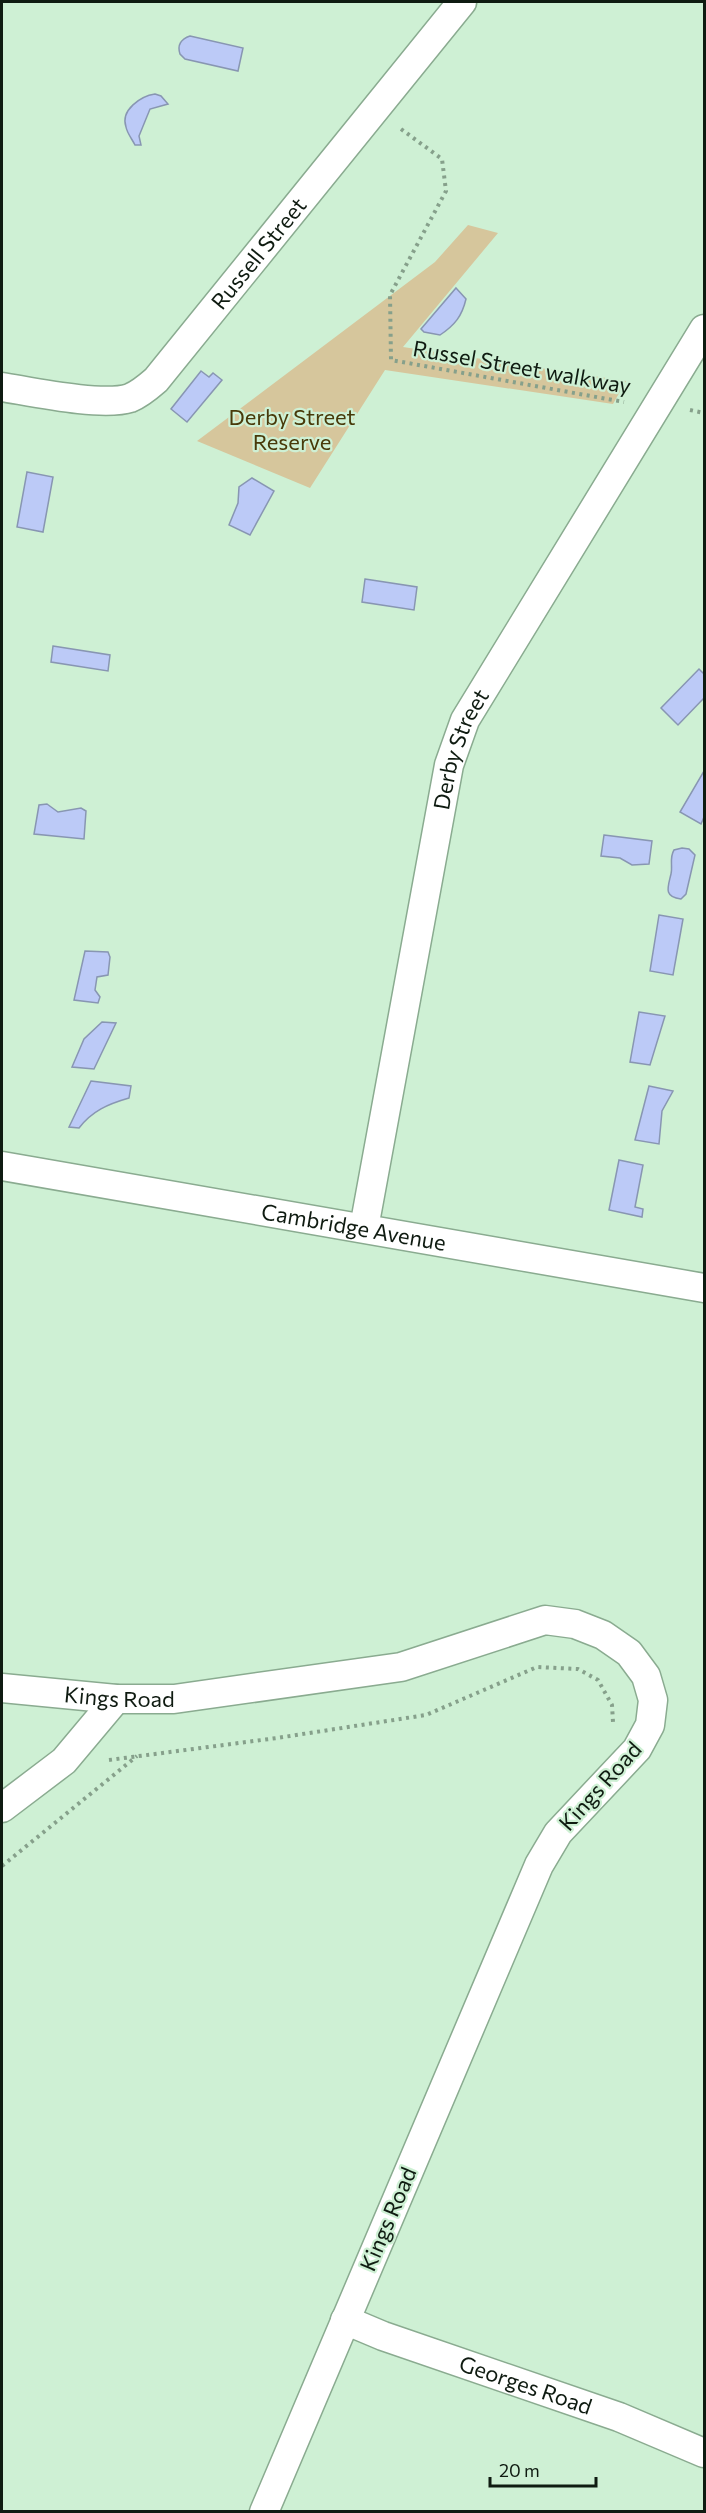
<svg xmlns="http://www.w3.org/2000/svg" width="706" height="2513" font-family="Commissioner,sans-serif">
	<style>
		.green { fill: #d6c69c }
		.water { fill: #bccaf7; stroke: #8896b2; stroke-width: 1.5 }
		.lines { fill: none; stroke-linecap: round; stroke-linejoin: round }
		.street-casing { stroke: #8aab90; stroke-width: 31 }
		.path { stroke: #86a08b; stroke-width: 4; stroke-dasharray: 3 4.5; stroke-linecap: butt }
		.street { stroke: #fff; stroke-width: 28 }
		.labels { text-anchor: middle; stroke-width: 4.5; stroke-linejoin: round; paint-order: stroke }
		.street-label { font-size: 22px; fill: #0f1b11; stroke: #cef0d4 }
		.park-label { font-size: 22px; fill: #483909; stroke: #cef0d4 }
	</style>
	<rect width="100%" height="100%" fill="#cef0d4"/>
	<!-- green -->
	<polygon class="green" points="468,225 498,233 403,347 626,381 613,404 385,370 310,488 197,441 435,262"/>
	<!-- water -->
	<g class="water">
		<path d="M190,36L243,48L238,71L185,59L180,54C177,45 181,39 190,36Z"/>
		<path d="M155,94L161,96L168,104L150,109L139,136L141,145H135C132,139 127,133 126,127C120,110 141,96 155,94Z"/>
		<path d="M456,288L466,299C462,316 455,325 440,335L424,332L421,329Z"/>
		<polygon points="201,371 209,377 213,373 222,380 187,422 171,409"/>
		<polygon points="27,472 53,477 43,532 17,527"/>
		<polygon points="252,478 274,491 250,535 229,525 238,503 239,487"/>
		<polygon points="365,579 417,587 414,610 362,602"/>
		<polygon points="53,646 110,655 108,671 51,662"/>
		<polygon points="699,669 704,674 704,698 678,725 661,708"/>
		<polygon points="704,771 704,817 701,824 680,812"/>
		<polygon points="47,804 58,812 81,808 86,811 84,839 34,834 39,805"/>
		<polygon points="604,835 652,841 649,864 632,865 620,858 601,856"/>
		<path d="M682,848L689,849L695,855L686,894L681,899C663,897 668,887 671,874C673,866 669,858 674,850Z"/>
		<polygon points="659,915 683,919 673,975 650,971"/>
		<polygon points="85,951 108,952 110,957 108,975 97,977 95,990 100,997 98,1003 74,1000"/>
		<polygon points="639,1012 665,1016 650,1065 630,1062"/>
		<polygon points="102,1022 116,1023 94,1069 72,1067 84,1039"/>
		<path d="M91,1081L131,1086L129,1098C108,1104 92,1111 79,1128L69,1127Z"/>
		<polygon points="649,1086 673,1091 662,1111 659,1144 635,1140"/>
		<polygon points="619,1160 643,1165 635,1207 643,1209 642,1217 609,1210"/>
	</g>
	<g class="lines">
		<!-- street casing -->
		<g class="street-casing">
			<g id="street">
				<path id="s1" d="M2,387C33,392 102,407 130,398C140,394 148,387 156,380L462,2"/>
				<path id="s2" d="M2,1166L704,1288"/>
				<path id="s3" d="M364,1228L449,765L465,720L704,329"/>
				<path id="s4" d="M2,1688L116,1699H174L401,1667L545,1620L575,1624L603,1635L629,1653L646,1676L653,1700L650,1725L637,1749L558,1833L539,1865L264,2512"/>
				<polyline points="2,1808 64,1761 116,1699"/>
				<path id="s5" d="M345,2320L383,2336L619,2417L704,2453"/>
			</g>
		</g>
		<!-- path -->
		<g class="path">
			<polyline points="401,129 442,159 446,191 390,295 391,360 624,402"/>
			<polyline points="690,410 704,413"/>
			<polyline points="109,1760 277,1738 426,1715 537,1667 578,1669 598,1680 612,1705 613,1722"/>
			<polyline points="2,1866 137,1756"/>
		</g>
		<!-- street -->
		<use href="#street" class="street"/>
	</g>
	<g class="labels">
		<!-- street labels -->
		<g class="street-label">
			<text dy="8" stroke="none"><textPath href="#s1" startOffset="324">Russell Street</textPath></text>
			<text transform="translate(522 367) rotate(10)" y="8">Russel Street walkway</text>
			<text dy="8" stroke="none"><textPath href="#s3" startOffset="489">Derby Street</textPath></text>
			<text dy="8" stroke="none"><textPath href="#s2" startOffset="357">Cambridge Avenue</textPath></text>
			<text dy="8" stroke="none"><textPath href="#s4" startOffset="118">Kings Road</textPath></text>
			<text transform="translate(600 1786) rotate(-48)" y="8">Kings Road</text>
			<text transform="translate(388 2219) rotate(-67)" y="8">Kings Road</text>
			<text dy="8" stroke="none"><textPath href="#s5" startOffset="192">Georges Road</textPath></text>
		</g>
		<!-- park labels -->
		<g class="park-label">
			<text x="292" y="425">Derby Street<tspan x="292" dy="25">Reserve</tspan></text>
		</g>
	</g>
	<!-- border -->
	<rect width="706" height="2513" fill="none" stroke="#0f1b11" stroke-width="6"/>
	<!-- scale -->
	<path d="M490 2477v9h106v-9" fill="none" stroke="#0f1b11" stroke-width="3"/>
	<text x="499" y="2477" font-size="18" fill="#0f1b11" stroke="#cef0d4" stroke-width="4.5" paint-order="stroke">20 m</text>
</svg>
